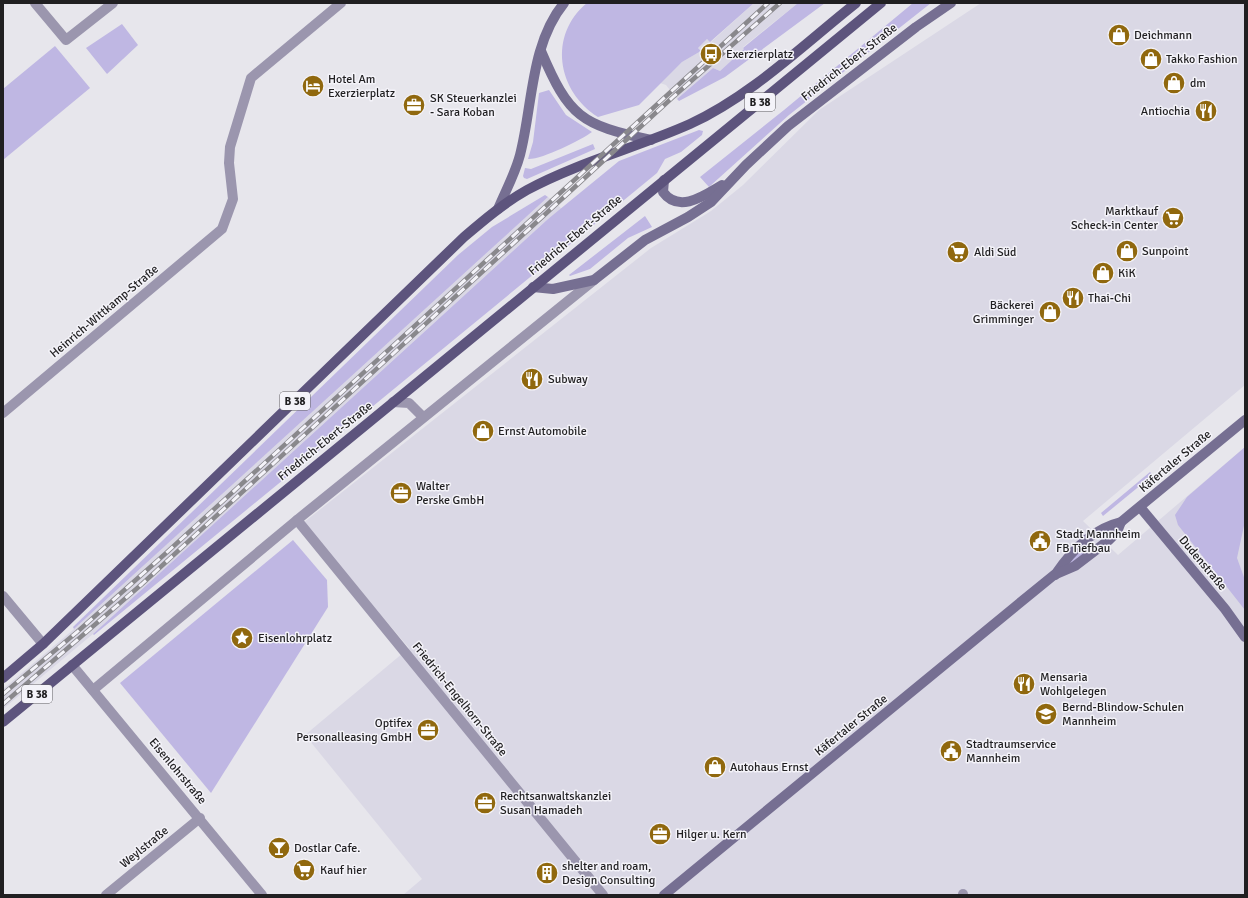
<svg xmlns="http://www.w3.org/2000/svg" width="1248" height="898" font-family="Signika,sans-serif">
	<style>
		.built { fill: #dad8e5 }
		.green { fill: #bfb7e3 }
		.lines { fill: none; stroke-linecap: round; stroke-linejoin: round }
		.street { stroke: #9b96ae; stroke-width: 10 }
		.secondary { stroke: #766f92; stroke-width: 10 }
		.primary { stroke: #5d547d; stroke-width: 10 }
		.rail-casing { stroke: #89888c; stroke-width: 4.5 }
		.rail { stroke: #f4f3f9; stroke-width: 3; stroke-dasharray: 9; stroke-linecap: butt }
		.labels { text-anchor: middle; stroke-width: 3; stroke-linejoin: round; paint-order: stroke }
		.shield { fill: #f4f3f9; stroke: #605f62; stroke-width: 1 }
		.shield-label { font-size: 11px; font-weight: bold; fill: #201f21 }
		.poi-label { font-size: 12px; fill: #201f21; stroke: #f4f3f9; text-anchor: start }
		.street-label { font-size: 12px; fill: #201f21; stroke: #f4f3f9 }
	</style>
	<rect width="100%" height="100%" fill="#e7e6ec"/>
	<!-- built -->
	<g class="built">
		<polygon points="754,3 798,3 743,47 744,49 720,71 713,68 677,99 666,85 660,83 682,62 701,51 698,48 707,39 711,42"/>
		<polygon points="981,3 1245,3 1245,385 1083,521 1118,555 1245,447 1245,895 403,895 422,879 305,735 409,648 303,523 651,248 711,211 743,185 819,110"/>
		<polygon points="548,197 562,209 548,219 93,634 3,709 3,689 74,629"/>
	</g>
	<!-- green -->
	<g class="green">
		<path d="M587,3H754L710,42L707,39L698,48L701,51L682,62L639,105L598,117C557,91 548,35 587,3Z"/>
		<polygon points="798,3 825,3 725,77 679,101 677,99 713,68 720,71 744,49 743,48"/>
		<polygon points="913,3 931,3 789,115 709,187 700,177 784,110"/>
		<polygon points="122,24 138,45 107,74 86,48"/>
		<polygon points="55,46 90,88 3,160 3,89"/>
		<path d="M549,90L566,115L592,132C581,140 541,160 528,159L533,142L539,93Z"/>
		<polygon points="699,130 703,131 702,135 681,152 665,159 657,173 94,635 93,634 548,219 619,161"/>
		<polygon points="593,144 595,149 527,179 524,178 523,176 525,168 531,169"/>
		<polygon points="545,195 548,197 74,629 73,627 458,255 492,227"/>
		<polygon points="645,216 652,227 628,238 590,269 570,276 569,275"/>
		<polygon points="1245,447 1245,521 1237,558 1245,580 1245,610 1178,525 1175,515 1187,497"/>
		<polygon points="1150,472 1153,475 1103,516 1101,513"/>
		<polygon points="293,540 327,580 328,607 211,793 120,683"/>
		<polygon points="1088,545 1091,548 1070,564 1068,562"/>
	</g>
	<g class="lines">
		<!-- street -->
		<g class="street">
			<polyline points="35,3 66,40 113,3"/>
			<polyline points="393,402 409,403 423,417"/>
			<polyline points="3,413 222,229 233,199 229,163 230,147 251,78 341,3"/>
			<polyline points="297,520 603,895"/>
			<polyline points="3,596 43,644"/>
			<polyline points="72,665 262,895"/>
			<polyline points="93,690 297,520 594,280"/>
			<polyline points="963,894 963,895"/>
			<polyline points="106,895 200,818"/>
		</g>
		<!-- secondary -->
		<g class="secondary">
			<path d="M541,51C569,117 581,125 651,140"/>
			<path d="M664,180L663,192C679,214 705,195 722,185"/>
			<path d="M498,209C505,192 515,174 520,155C533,105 530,45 564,3"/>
			<polyline points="533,287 553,289 594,280 645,240 688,217 711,202 746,165 788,126 916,27 951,3"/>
			<polyline points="1140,507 1225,609 1245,637"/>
			<path d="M1055,575C1071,551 1092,529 1121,522L1245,420"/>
			<polyline points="664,895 1016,606 1054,575 1075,566 1109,540 1117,532 1121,522"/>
		</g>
		<!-- primary -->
		<g class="primary">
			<path d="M3,678L43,644L464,237C484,220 504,203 527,190C579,162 636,148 690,124C751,96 803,45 856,3"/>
			<polyline points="3,722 881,3"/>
		</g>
		<!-- rail casing -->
		<g class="rail-casing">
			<g id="rail">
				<polyline points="3,694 77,632 165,554 768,3"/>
				<polyline points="3,704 142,584 673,97 780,3"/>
			</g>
		</g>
		<!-- rail -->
		<use href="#rail" class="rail"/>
	</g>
	<!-- icons -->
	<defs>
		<g id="shop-disc" transform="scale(1.15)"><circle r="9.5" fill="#90680e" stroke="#f4f3f9"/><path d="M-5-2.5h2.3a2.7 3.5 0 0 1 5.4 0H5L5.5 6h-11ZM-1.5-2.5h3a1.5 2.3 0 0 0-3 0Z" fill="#fff"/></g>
		<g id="bus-disc" transform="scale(1.15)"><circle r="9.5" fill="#90680e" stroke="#f4f3f9"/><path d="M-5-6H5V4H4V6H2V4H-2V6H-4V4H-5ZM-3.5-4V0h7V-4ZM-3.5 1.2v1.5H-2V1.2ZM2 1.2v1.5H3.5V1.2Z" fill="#fff"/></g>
		<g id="hotel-disc" transform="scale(1.15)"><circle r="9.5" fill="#90680e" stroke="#f4f3f9"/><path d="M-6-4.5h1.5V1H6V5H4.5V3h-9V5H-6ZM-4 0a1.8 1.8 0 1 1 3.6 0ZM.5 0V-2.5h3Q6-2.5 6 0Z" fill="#fff"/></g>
		<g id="office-disc" transform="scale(1.15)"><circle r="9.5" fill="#90680e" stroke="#f4f3f9"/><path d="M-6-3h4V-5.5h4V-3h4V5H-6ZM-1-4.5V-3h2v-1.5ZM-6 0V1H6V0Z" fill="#fff"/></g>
		<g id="restaurant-disc" transform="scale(1.15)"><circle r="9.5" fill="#90680e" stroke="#f4f3f9"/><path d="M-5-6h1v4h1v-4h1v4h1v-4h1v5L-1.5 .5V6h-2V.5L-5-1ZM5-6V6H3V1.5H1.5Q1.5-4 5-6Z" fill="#fff"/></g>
		<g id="supermarket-disc" transform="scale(1.15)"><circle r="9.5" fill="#90680e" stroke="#f4f3f9"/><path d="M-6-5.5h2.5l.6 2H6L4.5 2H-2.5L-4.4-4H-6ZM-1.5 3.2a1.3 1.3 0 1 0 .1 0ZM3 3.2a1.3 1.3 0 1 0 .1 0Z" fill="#fff"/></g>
		<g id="civic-disc" transform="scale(1.15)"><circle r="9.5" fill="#90680e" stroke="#f4f3f9"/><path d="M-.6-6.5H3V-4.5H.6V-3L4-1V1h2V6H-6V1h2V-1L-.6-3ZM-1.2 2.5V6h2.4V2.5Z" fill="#fff"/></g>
		<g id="sight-disc" transform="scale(1.15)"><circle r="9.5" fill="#90680e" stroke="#f4f3f9"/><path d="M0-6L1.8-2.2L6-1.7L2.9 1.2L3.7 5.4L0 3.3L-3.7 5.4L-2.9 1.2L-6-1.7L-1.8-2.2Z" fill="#fff"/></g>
		<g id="school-disc" transform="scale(1.15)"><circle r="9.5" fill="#90680e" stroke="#f4f3f9"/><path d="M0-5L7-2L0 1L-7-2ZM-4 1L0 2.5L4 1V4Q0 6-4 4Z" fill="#fff"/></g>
		<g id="bar-disc" transform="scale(1.15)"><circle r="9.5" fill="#90680e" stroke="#f4f3f9"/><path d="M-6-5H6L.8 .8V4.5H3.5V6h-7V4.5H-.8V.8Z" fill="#fff"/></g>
		<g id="building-disc" transform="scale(1.15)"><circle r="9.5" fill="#90680e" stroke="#f4f3f9"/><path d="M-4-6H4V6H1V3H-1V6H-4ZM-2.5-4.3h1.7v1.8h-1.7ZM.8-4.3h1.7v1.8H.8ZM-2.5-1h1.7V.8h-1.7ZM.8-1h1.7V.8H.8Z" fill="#fff"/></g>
	</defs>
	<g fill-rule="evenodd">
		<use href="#shop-disc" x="1119" y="35"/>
		<use href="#bus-disc" x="711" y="54"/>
		<use href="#shop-disc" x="1151" y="59"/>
		<use href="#shop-disc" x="1174" y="83"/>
		<use href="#hotel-disc" x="313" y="86"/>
		<use href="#office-disc" x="414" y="105"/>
		<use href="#restaurant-disc" x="1206" y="111"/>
		<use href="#supermarket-disc" x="1173" y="218"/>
		<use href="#shop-disc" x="1127" y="251"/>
		<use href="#supermarket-disc" x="958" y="252"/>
		<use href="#shop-disc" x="1103" y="273"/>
		<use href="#restaurant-disc" x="1073" y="298"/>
		<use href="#shop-disc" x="1050" y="312"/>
		<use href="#restaurant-disc" x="532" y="379"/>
		<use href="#shop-disc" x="483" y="431"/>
		<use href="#office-disc" x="401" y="493"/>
		<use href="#civic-disc" x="1040" y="541"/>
		<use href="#sight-disc" x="242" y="638"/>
		<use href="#restaurant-disc" x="1024" y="684"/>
		<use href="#school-disc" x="1046" y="714"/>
		<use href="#office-disc" x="428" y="730"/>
		<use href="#civic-disc" x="951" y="751"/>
		<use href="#shop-disc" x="715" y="767"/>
		<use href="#office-disc" x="485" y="803"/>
		<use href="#office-disc" x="660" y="834"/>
		<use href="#bar-disc" x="279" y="848"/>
		<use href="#supermarket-disc" x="304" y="870"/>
		<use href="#building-disc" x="547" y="873"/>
	</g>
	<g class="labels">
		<!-- shield labels -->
		<g class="shield">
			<rect x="745" y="93" width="30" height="18" rx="3"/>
			<rect x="280" y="392" width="30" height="18" rx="3"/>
			<rect x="22" y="685" width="30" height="18" rx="3"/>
		</g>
		<g class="shield-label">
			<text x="760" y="106">B 38</text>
			<text x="295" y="405">B 38</text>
			<text x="37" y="698">B 38</text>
		</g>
		<!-- poi labels -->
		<g class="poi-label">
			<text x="1134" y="39">Deichmann</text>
			<text x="726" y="58">Exerzierplatz</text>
			<text x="1166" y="63">Takko Fashion</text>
			<text x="328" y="83">Hotel Am<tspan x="328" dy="14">Exerzierplatz</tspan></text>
			<text x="1190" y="87">dm</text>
			<text x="430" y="102">SK Steuerkanzlei<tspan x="430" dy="14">- Sara Koban</tspan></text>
			<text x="1190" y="115" text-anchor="end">Antiochia</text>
			<text x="1158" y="215" text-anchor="end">Marktkauf<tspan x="1158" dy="14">Scheck-in Center</tspan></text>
			<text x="1142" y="255">Sunpoint</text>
			<text x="974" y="256">Aldi Süd</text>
			<text x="1118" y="277">KiK</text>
			<text x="1088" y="302">Thai-Chi</text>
			<text x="1034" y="309" text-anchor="end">Bäckerei<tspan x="1034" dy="14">Grimminger</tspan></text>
			<text x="548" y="383">Subway</text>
			<text x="498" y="435">Ernst Automobile</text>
			<text x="416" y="490">Walter<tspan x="416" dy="14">Perske GmbH</tspan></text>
			<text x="1056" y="538">Stadt Mannheim<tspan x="1056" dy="14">FB Tiefbau</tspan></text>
			<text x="258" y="642">Eisenlohrplatz</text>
			<text x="1040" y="681">Mensaria<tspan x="1040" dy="14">Wohlgelegen</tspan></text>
			<text x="1062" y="711">Bernd-Blindow-Schulen<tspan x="1062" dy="14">Mannheim</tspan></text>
			<text x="412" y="727" text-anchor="end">Optifex<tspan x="412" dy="14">Personalleasing GmbH</tspan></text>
			<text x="966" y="748">Stadtraumservice<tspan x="966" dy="14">Mannheim</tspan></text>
			<text x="730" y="771">Autohaus Ernst</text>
			<text x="500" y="800">Rechtsanwaltskanzlei<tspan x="500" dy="14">Susan Hamadeh</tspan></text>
			<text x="676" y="838">Hilger u. Kern</text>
			<text x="294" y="852">Dostlar Cafe.</text>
			<text x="562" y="870">shelter and roam,<tspan x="562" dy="14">Design Consulting</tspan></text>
			<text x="320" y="874">Kauf hier</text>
		</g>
		<!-- street labels -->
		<g class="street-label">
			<text transform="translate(849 62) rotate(-38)" y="4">Friedrich-Ebert-Straße</text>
			<text transform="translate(575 235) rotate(-40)" y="4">Friedrich-Ebert-Straße</text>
			<text transform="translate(104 311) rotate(-40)" y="4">Heinrich-Wittkamp-Straße</text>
			<text transform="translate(325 441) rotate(-39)" y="4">Friedrich-Ebert-Straße</text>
			<text transform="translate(1175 461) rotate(-40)" y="4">Käfertaler Straße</text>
			<text transform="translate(1203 563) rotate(50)" y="4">Dudenstraße</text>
			<text transform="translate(460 699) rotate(51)" y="4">Friedrich-Engelhorn-Straße</text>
			<text transform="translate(851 725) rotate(-39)" y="4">Käfertaler Straße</text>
			<text transform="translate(178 771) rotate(50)" y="4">Eisenlohrstraße</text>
			<text transform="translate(144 847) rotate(-39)" y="4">Weylstraße</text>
		</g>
	</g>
	<!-- border -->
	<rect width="1248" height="898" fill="none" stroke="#201f21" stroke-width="8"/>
</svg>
